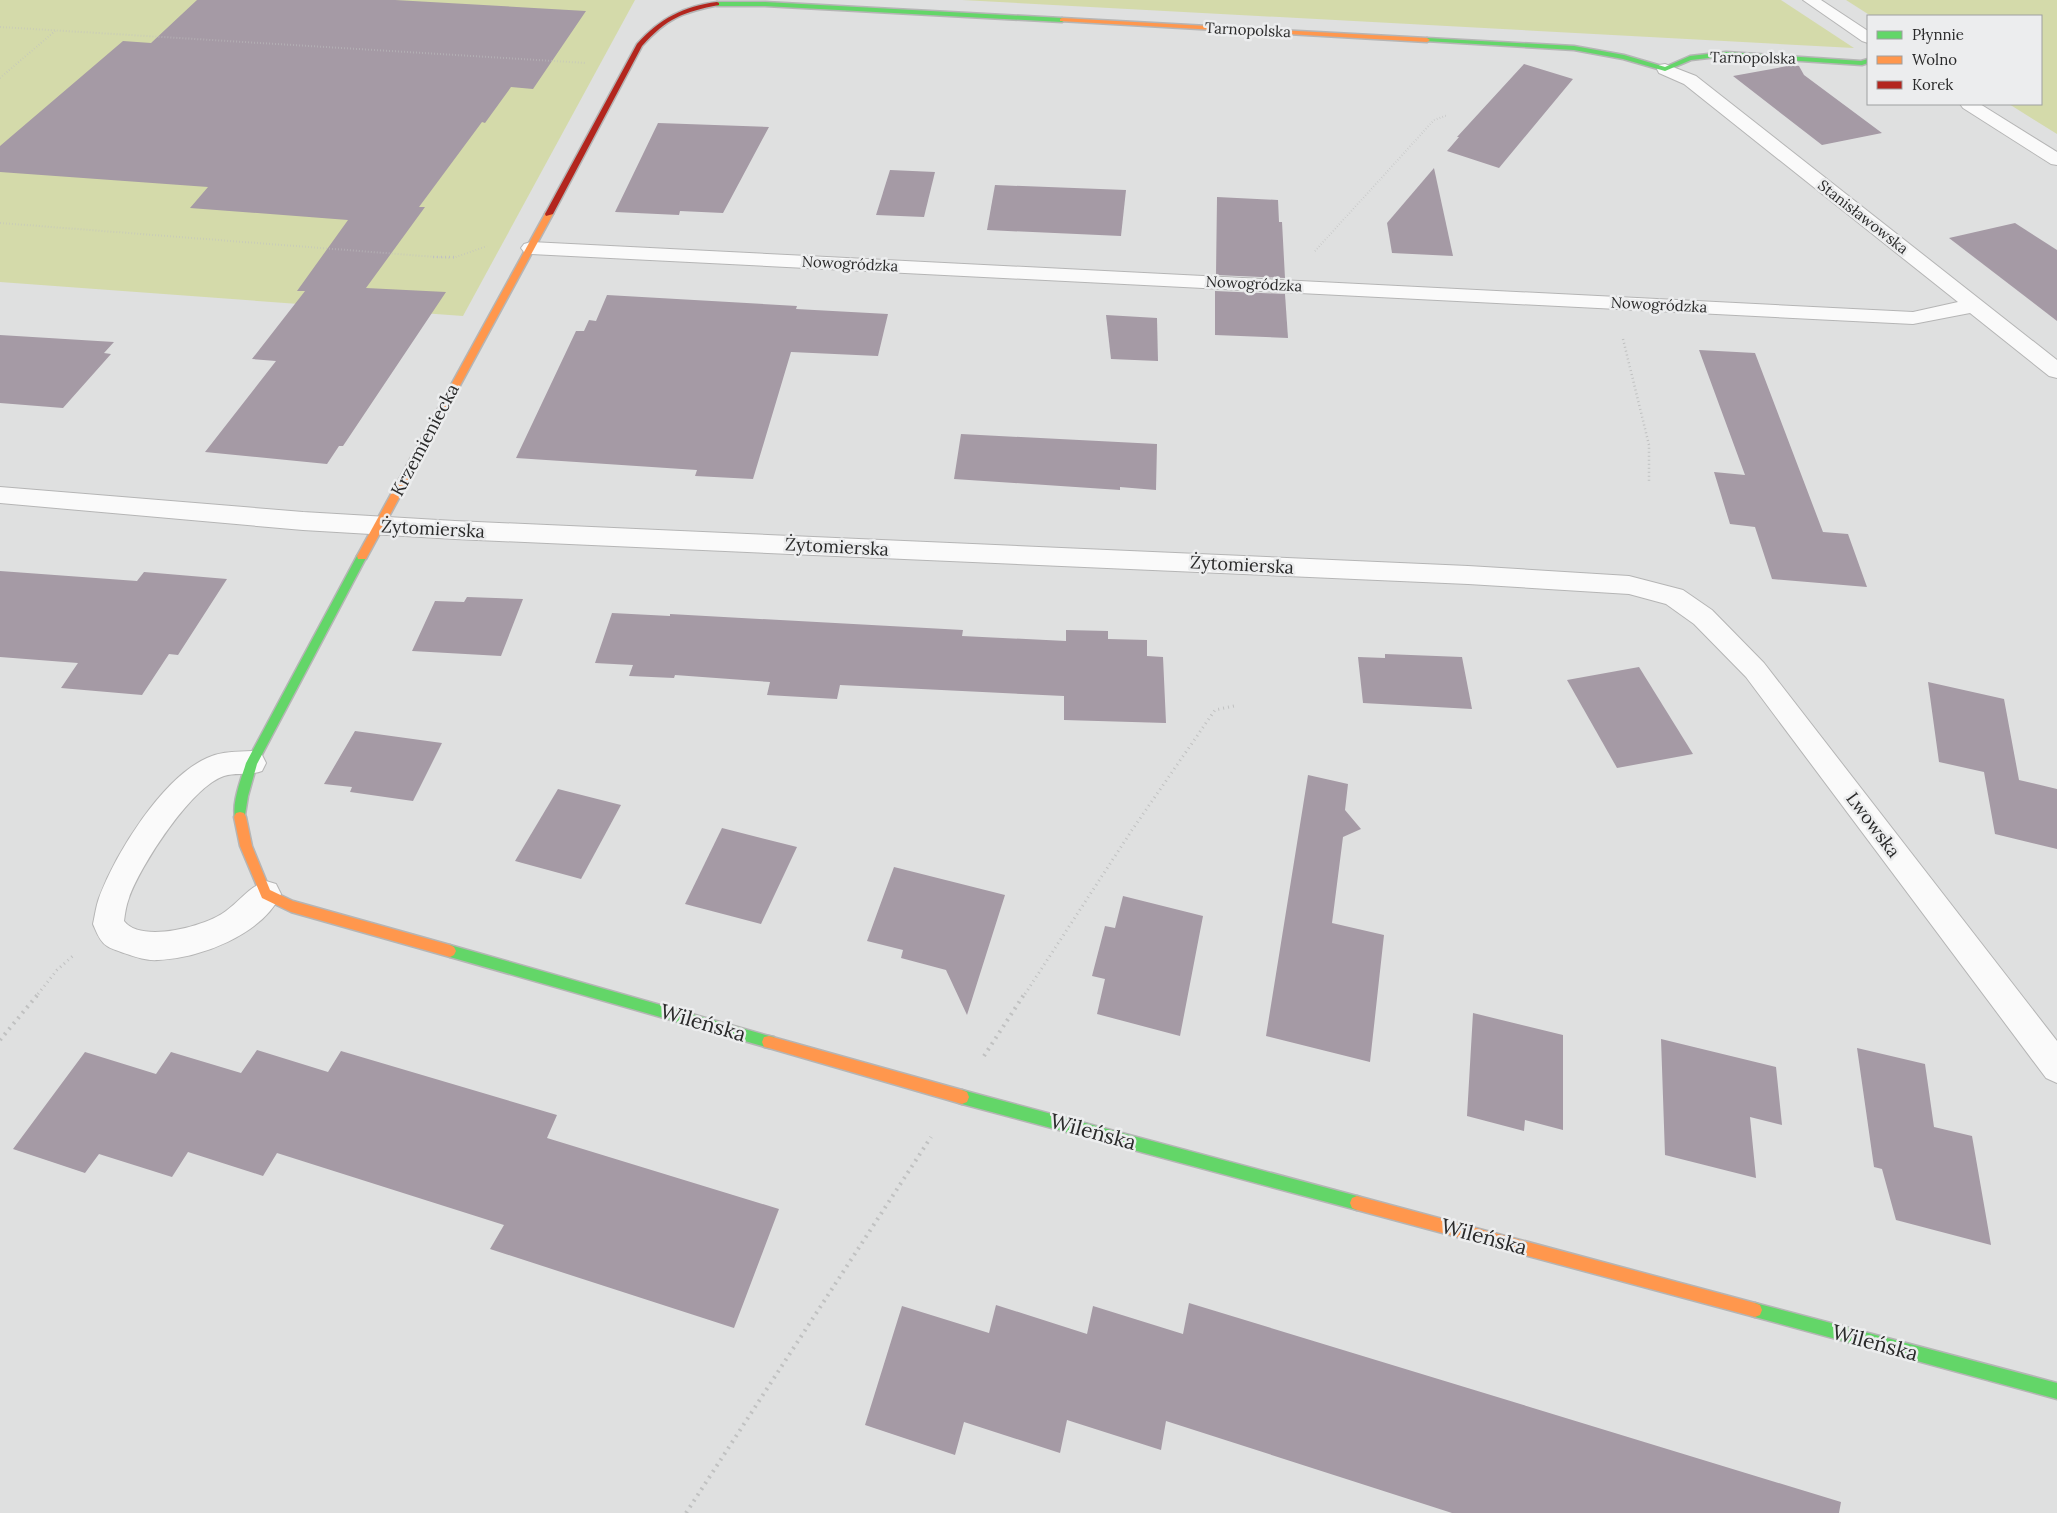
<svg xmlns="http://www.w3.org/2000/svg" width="2057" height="1513" font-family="Lora,serif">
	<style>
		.green { fill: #d4daaa }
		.building { fill: #a59aa5 }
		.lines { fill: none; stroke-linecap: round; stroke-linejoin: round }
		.street-casing { stroke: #b5b5b5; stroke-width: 2 }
		.fast-casing { stroke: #b5b5b5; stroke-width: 3 }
		.slow-casing { stroke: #b5b5b5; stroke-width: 3 }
		.jam-casing { stroke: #b5b5b5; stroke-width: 3 }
		.path-far3 { stroke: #c0c1c1; stroke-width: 2; stroke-dasharray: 0.5 2.5; stroke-linecap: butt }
		.path-far2 { stroke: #c0c1c1; stroke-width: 2.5; stroke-dasharray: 1 3; stroke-linecap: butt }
		.path-far1 { stroke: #c0c1c1; stroke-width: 3; stroke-dasharray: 1 4; stroke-linecap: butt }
		.path { stroke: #c0c1c1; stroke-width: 4; stroke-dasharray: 2 5; stroke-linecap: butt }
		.street { fill: #fafafa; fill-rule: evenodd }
		.fast { fill: #63d668; fill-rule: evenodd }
		.slow { fill: #ff974d; fill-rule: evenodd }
		.jam { fill: #b3261e; fill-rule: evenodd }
		.labels { text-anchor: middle; stroke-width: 5; stroke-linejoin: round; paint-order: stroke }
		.far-street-label { font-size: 15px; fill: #2a2a2a; stroke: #ecedee }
		.street-label { font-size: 18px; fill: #2a2a2a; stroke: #ecedee }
		.near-street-label { font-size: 21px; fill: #2a2a2a; stroke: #ecedee }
	</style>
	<rect width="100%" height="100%" fill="#dfe0e0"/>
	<!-- green -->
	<g class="green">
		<polygon points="0,0 635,0 463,316 0,282"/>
		<polygon points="962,0 1781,0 1854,48"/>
		<polygon points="1846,0 2057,0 2057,134 2009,104 2041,104 2041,16 1871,16"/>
	</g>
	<!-- building -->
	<g class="building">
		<polygon points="197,0 395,0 586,11 533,89 511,87 485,123 482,122 419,207 425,207 366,288 446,292 343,446 339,446 327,464 205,452 276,361 252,359 305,291 297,291 348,220 190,208 208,187 0,172 0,146 123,41 151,43"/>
		<polygon points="1524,64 1573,79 1499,168 1447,151 1459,137 1457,137"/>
		<polygon points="1793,65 1799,66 1804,75 1882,133 1822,145 1733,76"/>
		<polygon points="658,123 769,127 723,213 680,211 679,215 615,212"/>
		<polygon points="1434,168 1453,256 1392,253 1387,223"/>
		<polygon points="890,170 935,172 924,217 876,215"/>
		<polygon points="995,185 1126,190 1121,236 987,230"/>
		<polygon points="1217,197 1278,200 1279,222 1282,222 1285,278 1216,275"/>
		<polygon points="2015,223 2057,250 2057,321 1949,238"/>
		<polygon points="1215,291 1285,294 1288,338 1215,335"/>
		<polygon points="607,295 797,306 796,309 888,314 878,356 791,352 753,479 695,476 697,470 516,458 576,331 584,331 589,320 596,321"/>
		<polygon points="1106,315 1157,318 1158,361 1111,359"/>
		<polygon points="0,335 114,342 104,353 111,354 63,408 0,403"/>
		<polygon points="1699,350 1755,353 1823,532 1848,534 1867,587 1772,579 1755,527 1730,524 1714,472 1745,475"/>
		<polygon points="961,434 1157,444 1156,490 1120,487 1120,490 954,479"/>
		<polygon points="0,571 137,581 144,572 227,579 178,655 169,654 142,695 61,688 78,663 0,657"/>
		<polygon points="467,597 523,599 501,656 412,651 435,601 464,602"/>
		<polygon points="612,613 670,616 670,614 963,630 962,636 1066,641 1066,630 1108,631 1108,639 1147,640 1147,656 1163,657 1166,723 1064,720 1064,696 840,685 837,699 767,695 770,682 675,675 674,678 629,676 633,665 595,663"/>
		<polygon points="1385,654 1462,657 1472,709 1363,703 1358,657 1385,658"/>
		<polygon points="1639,667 1693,754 1617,768 1567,680"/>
		<polygon points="1928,682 2004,699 2019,780 2057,789 2057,849 1995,834 1984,772 1939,762"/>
		<polygon points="355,731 442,743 413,801 350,792 352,787 324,784"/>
		<polygon points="1308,775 1348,784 1345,810 1361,829 1343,837 1332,923 1384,935 1370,1062 1266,1036"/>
		<polygon points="558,789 621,805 581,879 515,861"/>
		<polygon points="722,828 797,847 761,924 685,904"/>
		<polygon points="894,867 1005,895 967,1015 946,970 901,958 903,950 867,941"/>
		<polygon points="1123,896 1203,916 1180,1036 1097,1014 1105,979 1092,976 1105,926 1115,928"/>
		<polygon points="1473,1013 1563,1035 1563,1130 1525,1120 1524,1131 1467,1116"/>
		<polygon points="1661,1039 1776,1067 1782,1125 1750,1117 1756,1178 1665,1155"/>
		<polygon points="1857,1048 1925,1064 1934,1127 1972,1136 1991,1245 1896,1220 1882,1169 1874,1167"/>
		<polygon points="257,1050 328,1072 341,1051 557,1115 547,1138 779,1209 734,1328 490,1249 504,1225 277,1153 263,1176 188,1152 172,1177 99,1154 85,1173 13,1149 85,1052 156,1074 171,1052 241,1073"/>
		<polygon points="1189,1303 1841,1502 1839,1513 1452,1513 1166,1421 1161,1450 1067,1420 1060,1453 964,1422 955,1455 865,1425 902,1306 989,1333 996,1305 1087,1334 1093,1306 1183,1334"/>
	</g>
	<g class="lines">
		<!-- street casing -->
		<g class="street-casing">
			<g id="street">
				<polygon points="1803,0 1821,0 1868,31 1868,43 1862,41"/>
				<polygon points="1665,64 1696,76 2057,360 2057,378 2049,376 1970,313 1913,324 531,254 524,252 521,248 524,244 531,242 1913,312 1958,302 1684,84 1659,73 1657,69 1659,65"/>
				<polygon points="1960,104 1980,104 2057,152 2057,165 2051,164 1963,108"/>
				<polygon points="0,487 303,512 455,521 1468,566 1629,576 1683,590 1712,610 1764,663 2057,1041 2057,1083 2046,1078 1746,677 1694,624 1666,604 1629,594 1468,584 455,539 303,530 0,503"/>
				<path d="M252,751L262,755L266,763L262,771C249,776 236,772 224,776C191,787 140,866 129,898C126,906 125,913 124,921C141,944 207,926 226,911C240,901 249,887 266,881L276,884L281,894C262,935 200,958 158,960C145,961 133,956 121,952C117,950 111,949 107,946C100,942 96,931 93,924C95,915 96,906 99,898C116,853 162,778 207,758C222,751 236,752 252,751Z"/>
			</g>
		</g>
		<!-- fast casing -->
		<g class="fast-casing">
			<g id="fast">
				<polygon points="765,2 1062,18 1065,20 1062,22 765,6 717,6 714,4 717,2"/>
				<polygon points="1427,38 1574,46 1624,55 1665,67 1690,56 1726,52 1861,61 1868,59 1868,63 1862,65 1726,56 1691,60 1665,71 1623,59 1574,50 1425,41 1424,40"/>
				<path d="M362,552L367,556L257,764L248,796L244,821L240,822L236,821C230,806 242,777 246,763L357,556Z"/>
				<polygon points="450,945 769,1036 774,1037 776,1042 774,1047 769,1048 450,957 446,955 444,951 446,947"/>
				<polygon points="962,1090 1357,1196 1362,1198 1364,1203 1362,1208 1357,1210 962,1104 957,1102 955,1097 957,1092"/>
				<polygon points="1755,1303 2057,1383 2057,1399 1755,1317 1750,1315 1748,1310 1750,1305"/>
			</g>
		</g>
		<!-- slow casing -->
		<g class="slow-casing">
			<g id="slow">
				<polygon points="1062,18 1427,38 1430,40 1427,42 1060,21 1060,19"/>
				<polygon points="546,212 553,214 366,559 358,559 357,556"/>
				<polygon points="240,812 244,813 246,817 252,846 270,890 293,901 450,945 454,947 456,951 454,955 450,957 291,912 262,898 240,846 234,817 236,813"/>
				<polygon points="769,1036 962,1090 967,1092 969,1097 967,1102 962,1104 769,1048 764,1047 762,1042 764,1037"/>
				<polygon points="1357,1196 1755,1303 1760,1305 1762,1310 1760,1315 1755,1317 1357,1210 1352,1208 1350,1203 1352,1198"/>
			</g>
		</g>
		<!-- jam casing -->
		<g class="jam-casing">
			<path id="jam" d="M717,2L719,3V5C683,12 667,18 642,46L553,214L546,216L545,214L637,44C659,19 684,6 717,2Z"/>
		</g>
		<!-- path-far3 -->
		<g class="path-far3">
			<polyline points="0,27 586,63"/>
			<polyline points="0,78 55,31"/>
			<polyline points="0,223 449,258"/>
			<polyline points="1315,251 1434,120 1448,115"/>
			<polyline points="453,258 487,246"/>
		</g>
		<!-- path-far2 -->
		<g class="path-far2">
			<polyline points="433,257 456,257"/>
			<polyline points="1623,339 1649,445 1649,483"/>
		</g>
		<!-- path-far1 -->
		<g class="path-far1">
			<polyline points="38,994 57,970 75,954"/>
			<polyline points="1025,994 1132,830 1215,710 1234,706"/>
		</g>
		<!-- path -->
		<g class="path">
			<polyline points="0,1040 39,993"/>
			<polyline points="984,1056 1025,993"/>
			<polyline points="686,1513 931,1137"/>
		</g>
		<!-- street -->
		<use href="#street" class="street"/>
		<!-- fast -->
		<use href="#fast" class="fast"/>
		<!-- slow -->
		<use href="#slow" class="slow"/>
		<!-- jam -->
		<use href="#jam" class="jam"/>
	</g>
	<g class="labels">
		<!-- far-street labels -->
		<g class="far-street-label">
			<text transform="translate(1248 30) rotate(3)" y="5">Tarnopolska</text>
			<text transform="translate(1753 58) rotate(1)" y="5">Tarnopolska</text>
			<text transform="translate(1863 217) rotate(38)" y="5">Stanisławowska</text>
			<text transform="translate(850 264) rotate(3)" y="5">Nowogródzka</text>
			<text transform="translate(1254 284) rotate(3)" y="5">Nowogródzka</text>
			<text transform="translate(1659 305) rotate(3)" y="5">Nowogródzka</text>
		</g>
		<!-- street labels -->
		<g class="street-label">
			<text transform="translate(425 440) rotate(-62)" y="6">Krzemieniecka</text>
			<text transform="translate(433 529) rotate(3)" y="6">Żytomierska</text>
			<text transform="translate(837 547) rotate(3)" y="6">Żytomierska</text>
			<text transform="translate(1242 565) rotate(3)" y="6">Żytomierska</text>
			<text transform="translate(1873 825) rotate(53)" y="6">Lwowska</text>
		</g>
		<!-- near-street labels -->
		<g class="near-street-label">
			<text transform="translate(703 1023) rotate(16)" y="7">Wileńska</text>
			<text transform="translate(1093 1132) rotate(15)" y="7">Wileńska</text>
			<text transform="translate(1484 1237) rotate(15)" y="7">Wileńska</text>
			<text transform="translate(1875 1343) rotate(15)" y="7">Wileńska</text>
		</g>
	</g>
	<!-- legend -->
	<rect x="1867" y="15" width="175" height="90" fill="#ecedee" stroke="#9e9fa0"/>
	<rect x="1877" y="31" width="25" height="8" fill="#63d668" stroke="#9e9fa0"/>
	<text x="1912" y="40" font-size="15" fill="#2a2a2a">Płynnie</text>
	<rect x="1877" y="56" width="25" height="8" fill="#ff974d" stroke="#9e9fa0"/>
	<text x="1912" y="65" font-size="15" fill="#2a2a2a">Wolno</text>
	<rect x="1877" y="81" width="25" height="8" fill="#b3261e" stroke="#9e9fa0"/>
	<text x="1912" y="90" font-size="15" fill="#2a2a2a">Korek</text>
</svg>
